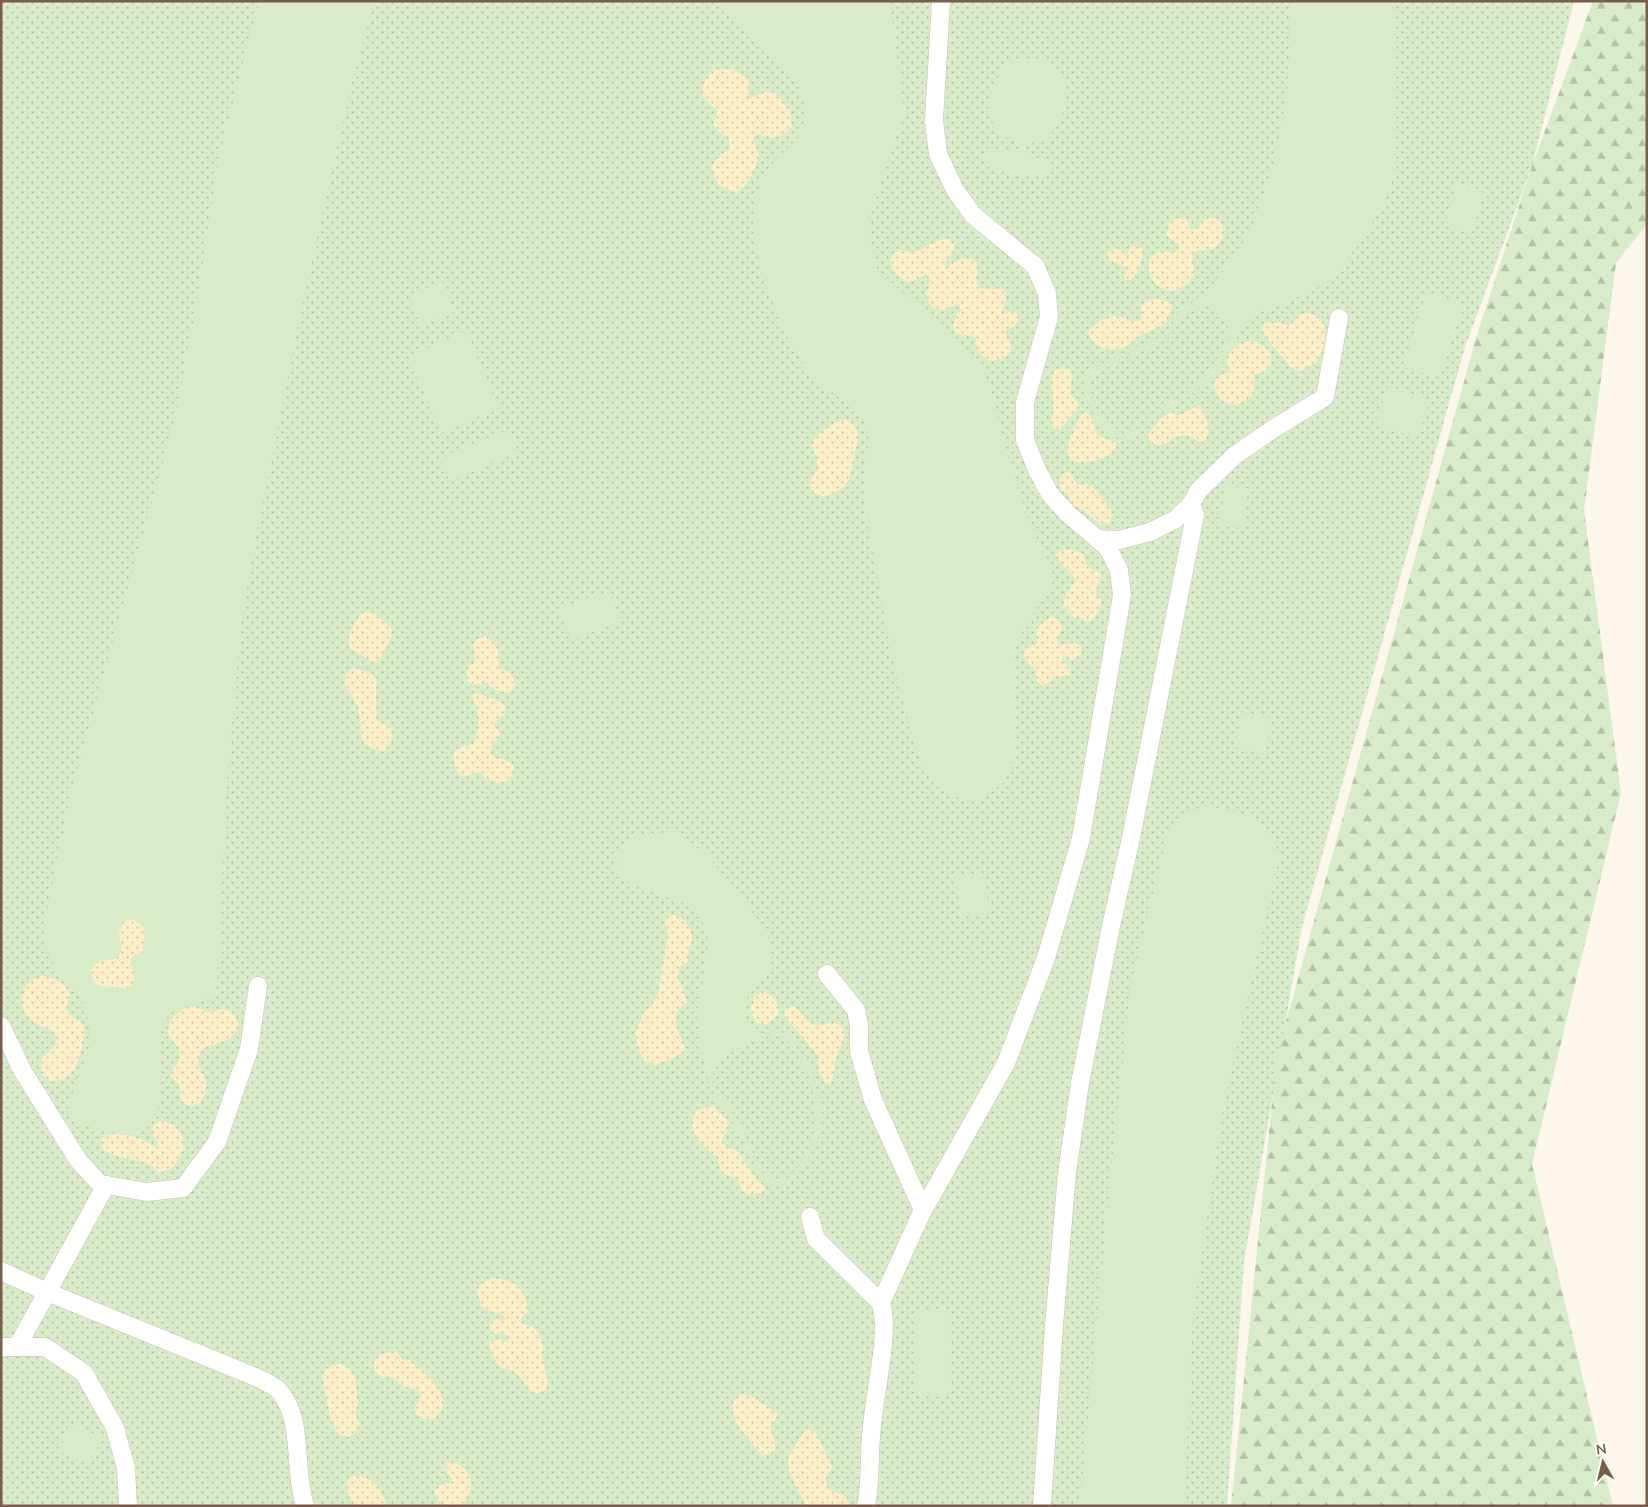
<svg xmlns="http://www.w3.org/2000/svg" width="1648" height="1507" font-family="'Nunito Sans',sans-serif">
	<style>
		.grass { fill: url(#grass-dots) }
		.forest { fill: url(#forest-firs) }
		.sand { fill: url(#sand-dots) }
		.garden { fill: #d8ecc9; fill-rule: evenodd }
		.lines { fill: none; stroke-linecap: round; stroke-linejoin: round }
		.lane-casing { stroke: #d1beb0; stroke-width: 19 }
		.lane { stroke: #fff; stroke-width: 18 }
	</style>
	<defs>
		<pattern id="grass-dots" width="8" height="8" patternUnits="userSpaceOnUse" patternTransform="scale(1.25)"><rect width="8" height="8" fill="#d8ecc9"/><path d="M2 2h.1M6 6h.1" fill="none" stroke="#b4c2a5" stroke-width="1.8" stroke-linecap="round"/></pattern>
		<pattern id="forest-firs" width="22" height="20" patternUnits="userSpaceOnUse" patternTransform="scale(1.25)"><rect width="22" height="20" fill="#d8ecc9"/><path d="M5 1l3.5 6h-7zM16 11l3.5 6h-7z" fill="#b4c2a5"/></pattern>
		<pattern id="sand-dots" width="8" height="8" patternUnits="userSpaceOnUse" patternTransform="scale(1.25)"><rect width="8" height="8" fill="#fcefc7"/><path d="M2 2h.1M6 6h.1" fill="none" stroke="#d1c5a4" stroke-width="1.8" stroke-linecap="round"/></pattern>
	</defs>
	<rect width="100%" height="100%" fill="#fdf6ec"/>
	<!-- grass -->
	<polygon class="grass" points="1,1 1574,1 1532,166 1465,347 1302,927 1244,1262 1227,1506 1,1506"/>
	<!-- forest -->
	<polygon class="forest" points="1593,1 1647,1 1647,224 1616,263 1584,510 1621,793 1532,1164 1613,1506 1231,1506 1277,1054 1476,338 1532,166"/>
	<!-- sand -->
	<g class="sand">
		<path d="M732,69L749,79L748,99L765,92L775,93L790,110L792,126C780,139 775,140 758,134L753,137L759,156L752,175L744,187L735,192L719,185L711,168L718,156L730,150L729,138L720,133L713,125L718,110C697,95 698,90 713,70Z"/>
		<path d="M1213,217C1216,219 1221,221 1222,225C1226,233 1221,246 1212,249C1207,250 1200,250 1195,251L1192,255L1194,275C1189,281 1184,287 1176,290C1159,295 1139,270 1153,256C1159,250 1168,252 1176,252L1179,249L1178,243L1168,237L1166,234L1169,223L1177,218L1186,219L1191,230L1197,229L1202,221Z"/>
		<path d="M947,239L954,244V252L944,263L946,268C958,260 960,256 975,260L978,268L976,279L980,288C993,293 996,284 1005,291L1006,299L1001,313C1008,316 1010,307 1018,315C1020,325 1013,326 1006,330L1005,333L1010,342L1011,352C1004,359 998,360 989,361L977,350L976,339L971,335C949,337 949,323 962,310L957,304L945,310L936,309L929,303L926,294L931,280L926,274L916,280L907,282C895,274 880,259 901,250C922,258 926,240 947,239Z"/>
		<path d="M1134,246L1142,248C1145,259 1138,272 1131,280H1125V275L1128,269C1121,264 1114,264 1108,259L1107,253L1114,249L1120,250L1127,256L1130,248Z"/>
		<path d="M1157,299L1166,301L1172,306C1169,328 1156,327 1140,336C1134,339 1130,345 1124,347C1109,354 1096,347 1088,334C1091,323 1111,314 1121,317C1125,317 1129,320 1132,322L1141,320L1142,306L1150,300Z"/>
		<path d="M1306,313C1333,315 1326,347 1316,363L1307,366L1301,371C1287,369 1271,342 1262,330L1264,323H1280L1288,326L1300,315Z"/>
		<path d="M1254,341L1263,346L1271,354V365L1263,373L1254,374V392C1250,396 1246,401 1242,403C1224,413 1197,379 1230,372L1226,359C1234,347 1239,342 1254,341Z"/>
		<path d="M1057,369H1068L1072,374L1070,394L1077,401L1079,407L1060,429H1055L1051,423C1057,407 1050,389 1053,373Z"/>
		<path d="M1199,405C1205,415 1212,428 1206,440L1201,442C1196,440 1190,436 1186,435C1170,434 1160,457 1147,437L1159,420L1171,411L1178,416Z"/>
		<path d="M1087,412C1102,428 1085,434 1115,442C1118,459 1083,465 1071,461L1067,451L1069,440L1078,420L1081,416Z"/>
		<polygon points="845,419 851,422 857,430 858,440 849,479 844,487 832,494 823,496 815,493 810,487 810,481 818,470 817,458 812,446 814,439 830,425"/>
		<path d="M1066,472L1072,473L1074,480L1078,485L1092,486L1111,510L1113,515L1109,523L1100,524L1084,510L1073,506L1068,494L1061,490C1059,482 1059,478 1066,472Z"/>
		<path d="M1061,550H1074L1083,554L1086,565L1101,574L1095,595L1102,600C1099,610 1097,619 1086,622L1082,617L1075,618L1068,612L1063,604L1066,595L1076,580L1059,561L1056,555Z"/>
		<path d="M363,613H374L392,629V636L379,661L375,663L350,648C347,635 353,622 363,613Z"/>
		<polygon points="1052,616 1059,621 1062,628 1057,640 1060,646 1074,642 1081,647 1082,653 1072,661 1065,656 1062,657 1064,663 1071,668 1069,675 1054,677 1049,683 1043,686 1036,680 1036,670 1029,664 1023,654 1028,646 1035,645 1038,641 1036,629 1043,622"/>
		<path d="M485,637C501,644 498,654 499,669C510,670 513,674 515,685C514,688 512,690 510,692C503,695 490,687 487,682L484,681L481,685L471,684L467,680C467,673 466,666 474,663C477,654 470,647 477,639Z"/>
		<path d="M351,669C361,670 371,670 376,680V720L388,726L392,731V741L384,752L368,746L362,740L358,706L345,686V676Z"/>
		<path d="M476,693L501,702L505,706V714L496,720L494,726L500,733L499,738C493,743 490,746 490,754C498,761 506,756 514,767C511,786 501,784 486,779L482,773L478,772C460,782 453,771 454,753L461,747L469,746L474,743C479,730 480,720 476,707C474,702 472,700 473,695Z"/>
		<path d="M674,915C685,917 693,930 692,941C692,945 688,949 688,953C687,956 688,959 688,961L680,967L678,978L687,1002L676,1012C674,1029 683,1035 684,1051L672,1059L656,1065L645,1061L639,1051L635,1034L644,1013L654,1002L659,990L668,935L665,922L666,918Z"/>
		<path d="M132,919C148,924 145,937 143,952L141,954L133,956L130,964C136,974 137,979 129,989C123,989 120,988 114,987C105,986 96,989 92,977C91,973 90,970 93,966C100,958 117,963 120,953C125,941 112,936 126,920Z"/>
		<path d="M42,976C55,978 65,982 70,995C62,1016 69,1013 83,1024C86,1035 80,1062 73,1071C70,1074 67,1077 64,1080L51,1081L42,1075C42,1071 41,1067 41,1063C43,1051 62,1049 55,1034C51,1027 41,1027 35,1023C25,1017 20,1004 23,993C25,983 33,979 42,976Z"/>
		<path d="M763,992C775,996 779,1002 778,1015L766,1024L757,1023C749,1013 749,1006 756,995Z"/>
		<path d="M793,1006C801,1010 806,1022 815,1025C822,1026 829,1022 836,1023C855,1034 835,1051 834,1065C833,1074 835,1077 829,1084C818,1078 818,1066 818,1055L785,1016V1011L787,1007Z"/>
		<path d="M187,1007H196L208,1012L225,1009L232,1012L238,1023V1028L230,1039L204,1048L199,1055L198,1064L206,1083L205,1094L200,1103L190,1106L182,1102L180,1096V1086L171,1076C171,1068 180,1065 180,1055C180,1046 171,1042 169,1035C165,1021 177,1013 187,1007Z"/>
		<path d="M709,1106L714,1107L729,1123L722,1140L726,1147L737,1151L755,1177L766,1189L762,1193L748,1194L742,1191L738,1178L725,1175L720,1172L718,1157C707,1150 692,1138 692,1123C692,1119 695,1115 697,1111Z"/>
		<path d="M160,1121C173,1123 187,1134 183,1149C181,1156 175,1163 171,1169L159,1172L149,1164L110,1154L103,1149L101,1140C112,1129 133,1136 145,1141C149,1143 152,1146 156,1147L158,1143C152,1134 148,1127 160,1121Z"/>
		<path d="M496,1278C517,1282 524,1288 528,1310L521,1318L522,1323L533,1327L539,1334L543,1349L542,1357L548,1382L546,1390L537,1393L531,1391L518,1374L499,1366L489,1347L490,1342L497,1340L507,1342L509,1336L505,1334L492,1333L489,1324L495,1319L505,1321L504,1315C498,1313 487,1311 482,1306C481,1304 480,1301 479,1298C474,1286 485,1280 496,1278Z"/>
		<polygon points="396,1351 402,1360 410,1360 433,1381 441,1393 443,1407 435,1419 424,1419 416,1414 415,1407 422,1395 419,1390 405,1387 392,1377 384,1378 374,1371 374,1361 382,1354"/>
		<path d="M339,1364C342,1365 344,1365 347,1367C358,1375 360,1404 355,1415L360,1424L356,1432L348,1437L339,1435L331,1420L322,1377L327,1368Z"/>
		<path d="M743,1394L751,1396L778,1414L776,1419L770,1426C771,1437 777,1438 775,1451L770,1454L762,1455C752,1443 723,1415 736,1399C738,1397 740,1396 743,1394Z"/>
		<polygon points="807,1428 816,1433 832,1467 825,1478 828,1489 844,1495 851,1506 806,1506 788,1470 788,1457"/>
		<path d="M453,1462C475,1470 476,1490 461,1506H447L437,1500L434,1491L441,1485L452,1483V1479L445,1469L448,1463Z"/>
		<path d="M354,1476C375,1477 380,1488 387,1506H355C349,1500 346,1486 348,1478Z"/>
	</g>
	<!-- garden -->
	<g class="garden">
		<path d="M259,1H375L353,77L304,296L252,557L240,633L226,793L217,987C208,1010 176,998 163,1023C158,1032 160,1043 160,1053C162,1077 165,1107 148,1126C141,1135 127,1134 116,1133C98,1131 66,1125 71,1100C74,1086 80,1073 85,1060C87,1054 90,1048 91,1042C92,1032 88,1021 86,1012C81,993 65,981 54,965C46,954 45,939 44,925L72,789L176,415L200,284L219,156ZM132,919C143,923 145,927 144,939C143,943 144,947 143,952L141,954L133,956C125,969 144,971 129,989C123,989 120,988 114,987C105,986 96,989 92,977C91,973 90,970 93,966C100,958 116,963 120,953C125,941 112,936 125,920Z"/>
		<path d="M718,1H890L904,113L867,222L877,269L973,356L984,372L991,390L1006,451L1028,518L1041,548L1051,565L1053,581L1046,595L1029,619L1018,638L1013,657L1017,741L1014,760L1004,782L981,800C963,799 953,799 938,787C925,777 920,757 915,742C899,694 890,645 881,596C874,560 867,525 864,489C863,470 870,452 868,433C866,404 831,396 814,378C789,351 758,274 754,237C752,214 754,193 766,173C784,141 817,141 802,95C794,71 771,55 753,39C740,27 729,15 718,1Z"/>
		<path d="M1292,1H1396V162L1393,180L1386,198L1365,237L1332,277L1314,290L1282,304L1254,313L1247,319L1222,364L1211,376L1191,394L1159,414L1134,437L1128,440L1119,438L1110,434L1100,426L1085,396L1083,387L1084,379L1091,371L1114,357L1154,341L1164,335L1182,311L1213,285L1250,233L1274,164L1287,94ZM1209,306L1218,309L1228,322L1227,345L1209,372L1182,397L1165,405L1148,418L1141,426L1127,435C1108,429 1103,423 1095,405C1092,398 1088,391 1090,383C1093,365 1147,351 1162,342C1184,327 1176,310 1209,306Z"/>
		<polygon points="1019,58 1043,60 1061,74 1066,90 1062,119 1047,140 1022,144 995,132 991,116 991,95 1001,69"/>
		<polygon points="1021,149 1054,167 1047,177 1015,176 987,166 985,152"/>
		<polygon points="1457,184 1483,192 1472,233 1445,226"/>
		<polygon points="443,282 454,312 421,325 409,295"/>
		<polygon points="1426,293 1463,304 1440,378 1403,367"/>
		<polygon points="466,331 499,408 441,433 408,356"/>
		<polygon points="1388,387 1430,400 1417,438 1375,424"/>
		<polygon points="508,430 518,452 450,481 440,458"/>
		<polygon points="1224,486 1248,488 1244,528 1220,526"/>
		<polygon points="609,591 620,622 571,640 560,608"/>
		<polygon points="1242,712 1272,718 1264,754 1235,747"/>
		<polygon points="1209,806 1247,815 1272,834 1279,857 1223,1108 1193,1313 1184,1506 1080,1506 1111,1170 1131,985 1169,829 1183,814"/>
		<path d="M677,831L708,856L768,932L771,969L756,984L742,1006L750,1028L763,1034L778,1031L788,1034L814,1075L821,1112V1127L817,1141L803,1167L783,1185L770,1184L758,1170L732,1121L711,1089L707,1076L700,1043L697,1013L708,952V935L700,917L682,902L626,883L617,871V854L633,836ZM772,1035L783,1036L790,1043L810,1077L817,1113L814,1139L800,1165L788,1178L776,1182L764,1175L760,1169C752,1151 745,1133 735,1117C730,1108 716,1093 713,1085C704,1058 754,1040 772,1035Z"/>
		<polygon points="985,873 989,913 960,915 956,876"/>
		<rect x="915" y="1309" width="34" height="86"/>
		<polygon points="70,1424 102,1437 91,1464 59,1451"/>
	</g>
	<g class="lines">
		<!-- lane casing -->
		<g class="lane-casing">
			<g id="lane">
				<polyline points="1097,539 1119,540 1150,532 1176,519 1191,504 1199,490 1234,456 1273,429 1325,397 1339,318"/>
				<polyline points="827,974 856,1010 859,1025 859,1051 873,1100 923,1210"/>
				<polyline points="1,1026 22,1070 78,1160 100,1184 147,1192 183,1188 217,1142 249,1049 258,986"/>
				<polyline points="810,1217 816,1239 881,1303"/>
				<path d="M1,1271L47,1292L258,1378C265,1382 276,1386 281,1393C304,1423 293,1470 305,1506"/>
				<polyline points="1,1347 45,1347 84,1373 115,1428 126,1468 128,1506"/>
				<polyline points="17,1347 106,1185"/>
				<path d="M866,1506C871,1483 869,1460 871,1437C873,1406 880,1376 883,1345C884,1331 885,1317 881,1303L921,1214L1006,1063L1046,958L1081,838L1122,595L1119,570L1108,548L1068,514L1050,494L1037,470L1025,440V402L1049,317L1047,293L1035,266L973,215L955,190L938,154L934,120L941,1"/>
				<polyline points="1042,1506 1054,1326 1067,1173 1080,1083 1111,926 1131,838 1195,515 1191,504"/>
			</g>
		</g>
		<!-- lane -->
		<use href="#lane" class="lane"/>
	</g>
	<!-- border -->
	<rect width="1648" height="1507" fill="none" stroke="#7a5c4d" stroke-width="5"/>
	<!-- north arrow -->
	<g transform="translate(1603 1462) rotate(352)" stroke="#fffaf3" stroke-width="4" paint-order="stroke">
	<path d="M0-4L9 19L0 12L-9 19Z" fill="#7a5c4d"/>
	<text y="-8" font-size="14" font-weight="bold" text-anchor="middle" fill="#7a5c4d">N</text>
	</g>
</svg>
